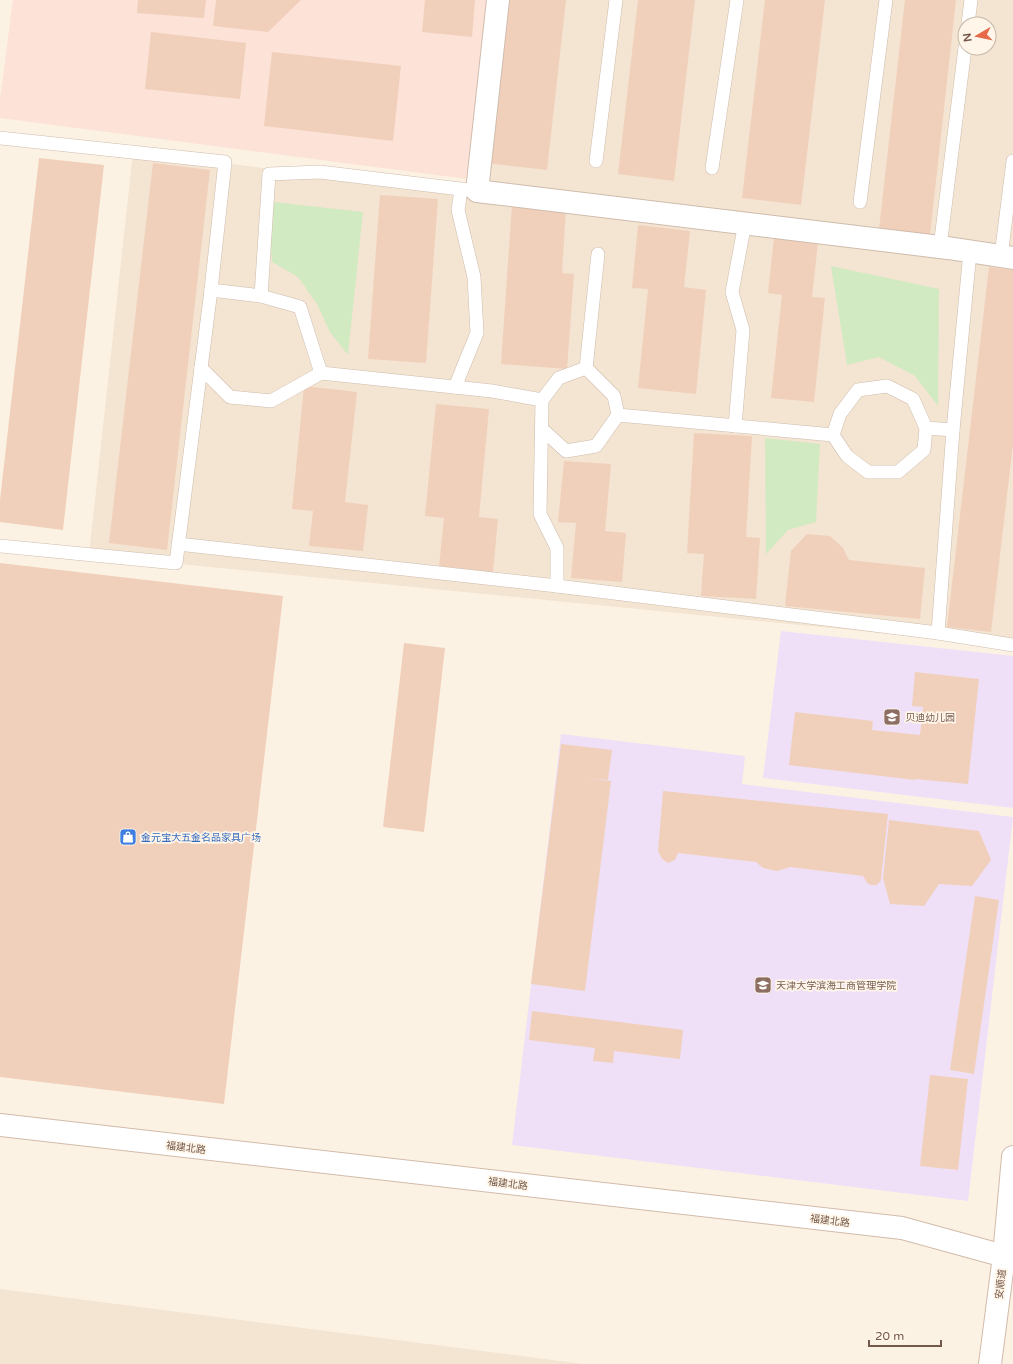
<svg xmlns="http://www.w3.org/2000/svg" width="1013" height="1364" font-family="'Varela Round','Noto Sans SC',sans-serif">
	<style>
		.residential { fill: #f4e4d2; fill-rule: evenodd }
		.commercial { fill: #fce2d7 }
		.education { fill: #efe0f8 }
		.green { fill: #d2eac2 }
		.building { fill: #f1d0bb }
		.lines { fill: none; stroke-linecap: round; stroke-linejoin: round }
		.lane-casing { stroke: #cfbcad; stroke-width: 14 }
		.street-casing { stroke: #cfbcad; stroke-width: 24 }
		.secondary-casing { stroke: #d2bbaa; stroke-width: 24 }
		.lane { stroke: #fff; stroke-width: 13 }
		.street { stroke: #fff; stroke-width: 22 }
		.secondary { stroke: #fff; stroke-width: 22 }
		.labels { text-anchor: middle; stroke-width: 3.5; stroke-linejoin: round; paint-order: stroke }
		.education-label { font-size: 10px; fill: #785e54; stroke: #fff6e9; text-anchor: start }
		.shop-label { font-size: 10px; fill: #366cbe; stroke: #fff6e9; text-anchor: start }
		.street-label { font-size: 10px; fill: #745849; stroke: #fff6e9 }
	</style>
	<rect width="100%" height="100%" fill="#fcf2e3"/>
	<!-- residential -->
	<g class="residential">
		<path d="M501,0H1013V258L477,191ZM965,24H989V48H965Z"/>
		<polygon points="133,152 1013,260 1013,646 89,555"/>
		<polygon points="0,1289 583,1364 0,1364"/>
	</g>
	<!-- commercial -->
	<polygon class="commercial" points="13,0 489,0 467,179 0,118 0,99"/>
	<!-- education -->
	<g class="education">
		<polygon points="781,631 1013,656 1013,808 763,778"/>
		<polygon points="561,734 745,756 742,784 1013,817 968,1201 512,1145"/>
	</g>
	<!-- green -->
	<g class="green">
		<polygon points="274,202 363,212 348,355 330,332 317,304 298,277 272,262 270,234"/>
		<polygon points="831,266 939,289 938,406 915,376 879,357 847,365"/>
		<polygon points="765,438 820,444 816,522 788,530 766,554"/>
	</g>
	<!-- building -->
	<g class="building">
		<polygon points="138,0 206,0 204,18 137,13"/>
		<polygon points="216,0 301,0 268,32 213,26"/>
		<polygon points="425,0 475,0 472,37 422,32"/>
		<polygon points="506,0 566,0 547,170 487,163"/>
		<polygon points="638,0 695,0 674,181 618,174"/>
		<polygon points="765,0 825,0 801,205 742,198"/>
		<polygon points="905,0 956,0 930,235 879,229"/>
		<polygon points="151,32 246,43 240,99 145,89"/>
		<polygon points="272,52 401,66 393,141 264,126"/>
		<polygon points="39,158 104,165 63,530 0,522 0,500"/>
		<polygon points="153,163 210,170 167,550 109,543"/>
		<polygon points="380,195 438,199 426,363 368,359"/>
		<polygon points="512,204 566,208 562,273 574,274 567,369 501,364"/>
		<polygon points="638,225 690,231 684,287 706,290 696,394 638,388 648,289 632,288"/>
		<polygon points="774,237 818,242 812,297 825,298 814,402 771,398 782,295 768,293"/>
		<polygon points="989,267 1013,270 1013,444 991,632 947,627"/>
		<polygon points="304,386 357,392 345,502 368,505 363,551 309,546 313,511 292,509"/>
		<polygon points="436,404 489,409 479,517 498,519 493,572 439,566 444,518 425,516"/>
		<polygon points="694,433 752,436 746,537 760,538 756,599 701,596 704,554 687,553"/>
		<polygon points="564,461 611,464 605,531 626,533 622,582 571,578 576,523 558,522"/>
		<polygon points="807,534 830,536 843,548 849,560 925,568 920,619 785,606 791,551"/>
		<polygon points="0,563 283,596 224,1104 0,1077"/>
		<polygon points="404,643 445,648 424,832 383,827"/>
		<polygon points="915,672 979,679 968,784 915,779 915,780 789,765 795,712 873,721 872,730 920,735 923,707 912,706"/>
		<polygon points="561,744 612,750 608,780 585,778 611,781 585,991 531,984"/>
		<polygon points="663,791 888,814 881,880 877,885 871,885 867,883 863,876 790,867 777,871 763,868 756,862 678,853 675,860 668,863 662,859 658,851"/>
		<polygon points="889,820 979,831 991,860 972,886 939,884 924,906 890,904 883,878"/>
		<polygon points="975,896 999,900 974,1074 950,1070"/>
		<polygon points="532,1011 683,1030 680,1059 614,1051 613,1063 593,1061 595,1048 529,1040"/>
		<polygon points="930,1075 968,1079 958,1170 920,1166"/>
	</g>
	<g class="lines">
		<!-- lane casing -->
		<g class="lane-casing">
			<g id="lane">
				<polyline points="968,24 971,0"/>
				<polyline points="0,138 225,162 211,290 261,296 269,174 320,172 477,191"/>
				<polyline points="596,161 616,0"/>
				<polyline points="712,168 737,0"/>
				<polyline points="860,202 886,0"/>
				<polyline points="940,247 965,48"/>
				<polyline points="1001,256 1013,161"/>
				<polyline points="201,368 230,397 271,401 321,373"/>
				<polyline points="455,387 477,333 474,277 458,210 461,190"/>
				<polyline points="542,400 559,378 586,368 598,254"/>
				<polyline points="618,415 833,435 847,456 868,472 898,472 924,450 926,428 913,399 887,386 858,390 840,414 833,435"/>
				<polyline points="735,426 743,330 732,292 745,223"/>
				<polyline points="926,428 953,430 970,252"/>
				<polyline points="542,429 566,451 596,446 618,415 614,396 586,368"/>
				<polyline points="178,544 557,586 557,548 540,514 542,400 492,391 321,373 300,307 261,296"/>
				<polyline points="0,546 176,563 211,290"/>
				<polyline points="557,586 938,633 1013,645"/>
				<polyline points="938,633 953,430"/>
			</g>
		</g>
		<!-- street casing -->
		<g class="street-casing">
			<polyline id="street" points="498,0 477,191 948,248 1013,258"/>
		</g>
		<!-- secondary casing -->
		<g class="secondary-casing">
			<g id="secondary">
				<polyline points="0,1125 902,1228 1004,1256 1013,1257"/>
				<polyline points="990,1364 1004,1256 1013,1157"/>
			</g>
		</g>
		<!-- lane -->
		<use href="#lane" class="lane"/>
		<!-- street -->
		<use href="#street" class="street"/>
		<!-- secondary -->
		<use href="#secondary" class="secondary"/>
	</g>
	<!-- icons -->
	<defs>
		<g id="school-square" transform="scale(0.9)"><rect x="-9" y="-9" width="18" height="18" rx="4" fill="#8d6e63" stroke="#fff6e9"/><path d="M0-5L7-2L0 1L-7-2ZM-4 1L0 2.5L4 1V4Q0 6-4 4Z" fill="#fff"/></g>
		<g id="shop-square" transform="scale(0.9)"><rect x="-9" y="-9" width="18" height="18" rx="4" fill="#3f7fe0" stroke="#fff6e9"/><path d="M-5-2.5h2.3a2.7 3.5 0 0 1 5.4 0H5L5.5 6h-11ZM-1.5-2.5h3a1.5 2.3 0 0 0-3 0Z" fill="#fff"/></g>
		<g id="university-square" transform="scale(0.9)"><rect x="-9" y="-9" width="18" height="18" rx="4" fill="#8d6e63" stroke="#fff6e9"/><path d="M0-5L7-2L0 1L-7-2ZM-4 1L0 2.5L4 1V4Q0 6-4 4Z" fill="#fff"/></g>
	</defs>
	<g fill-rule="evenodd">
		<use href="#school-square" x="892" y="717"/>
		<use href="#shop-square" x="128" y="837"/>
		<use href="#university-square" x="763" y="985"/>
	</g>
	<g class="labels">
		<!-- education labels -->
		<g class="education-label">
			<text x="905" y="721">贝迪幼儿园</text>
			<text x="776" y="989">天津大学滨海工商管理学院</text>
		</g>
		<!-- shop labels -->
		<g class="shop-label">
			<text x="141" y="841">金元宝大五金名品家具广场</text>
		</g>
		<!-- street labels -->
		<g class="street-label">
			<text transform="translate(186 1147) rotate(7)" y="4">福建北路</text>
			<text transform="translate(508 1183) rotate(7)" y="4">福建北路</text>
			<text transform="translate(830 1220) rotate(7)" y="4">福建北路</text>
			<text transform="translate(1000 1284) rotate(-83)" y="4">安顺道</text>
		</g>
	</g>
	<!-- north arrow -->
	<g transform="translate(977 36) rotate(261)"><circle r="19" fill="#fff6e9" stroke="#c7b7a9"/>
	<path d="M0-3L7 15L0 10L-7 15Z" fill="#e66948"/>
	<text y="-6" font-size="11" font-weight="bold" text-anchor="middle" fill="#745849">N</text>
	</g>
	<!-- scale -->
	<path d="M869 1340v6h72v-6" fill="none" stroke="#745849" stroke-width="2"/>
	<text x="875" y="1340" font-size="12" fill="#745849" stroke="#fff6e9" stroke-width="3" paint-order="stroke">20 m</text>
</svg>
